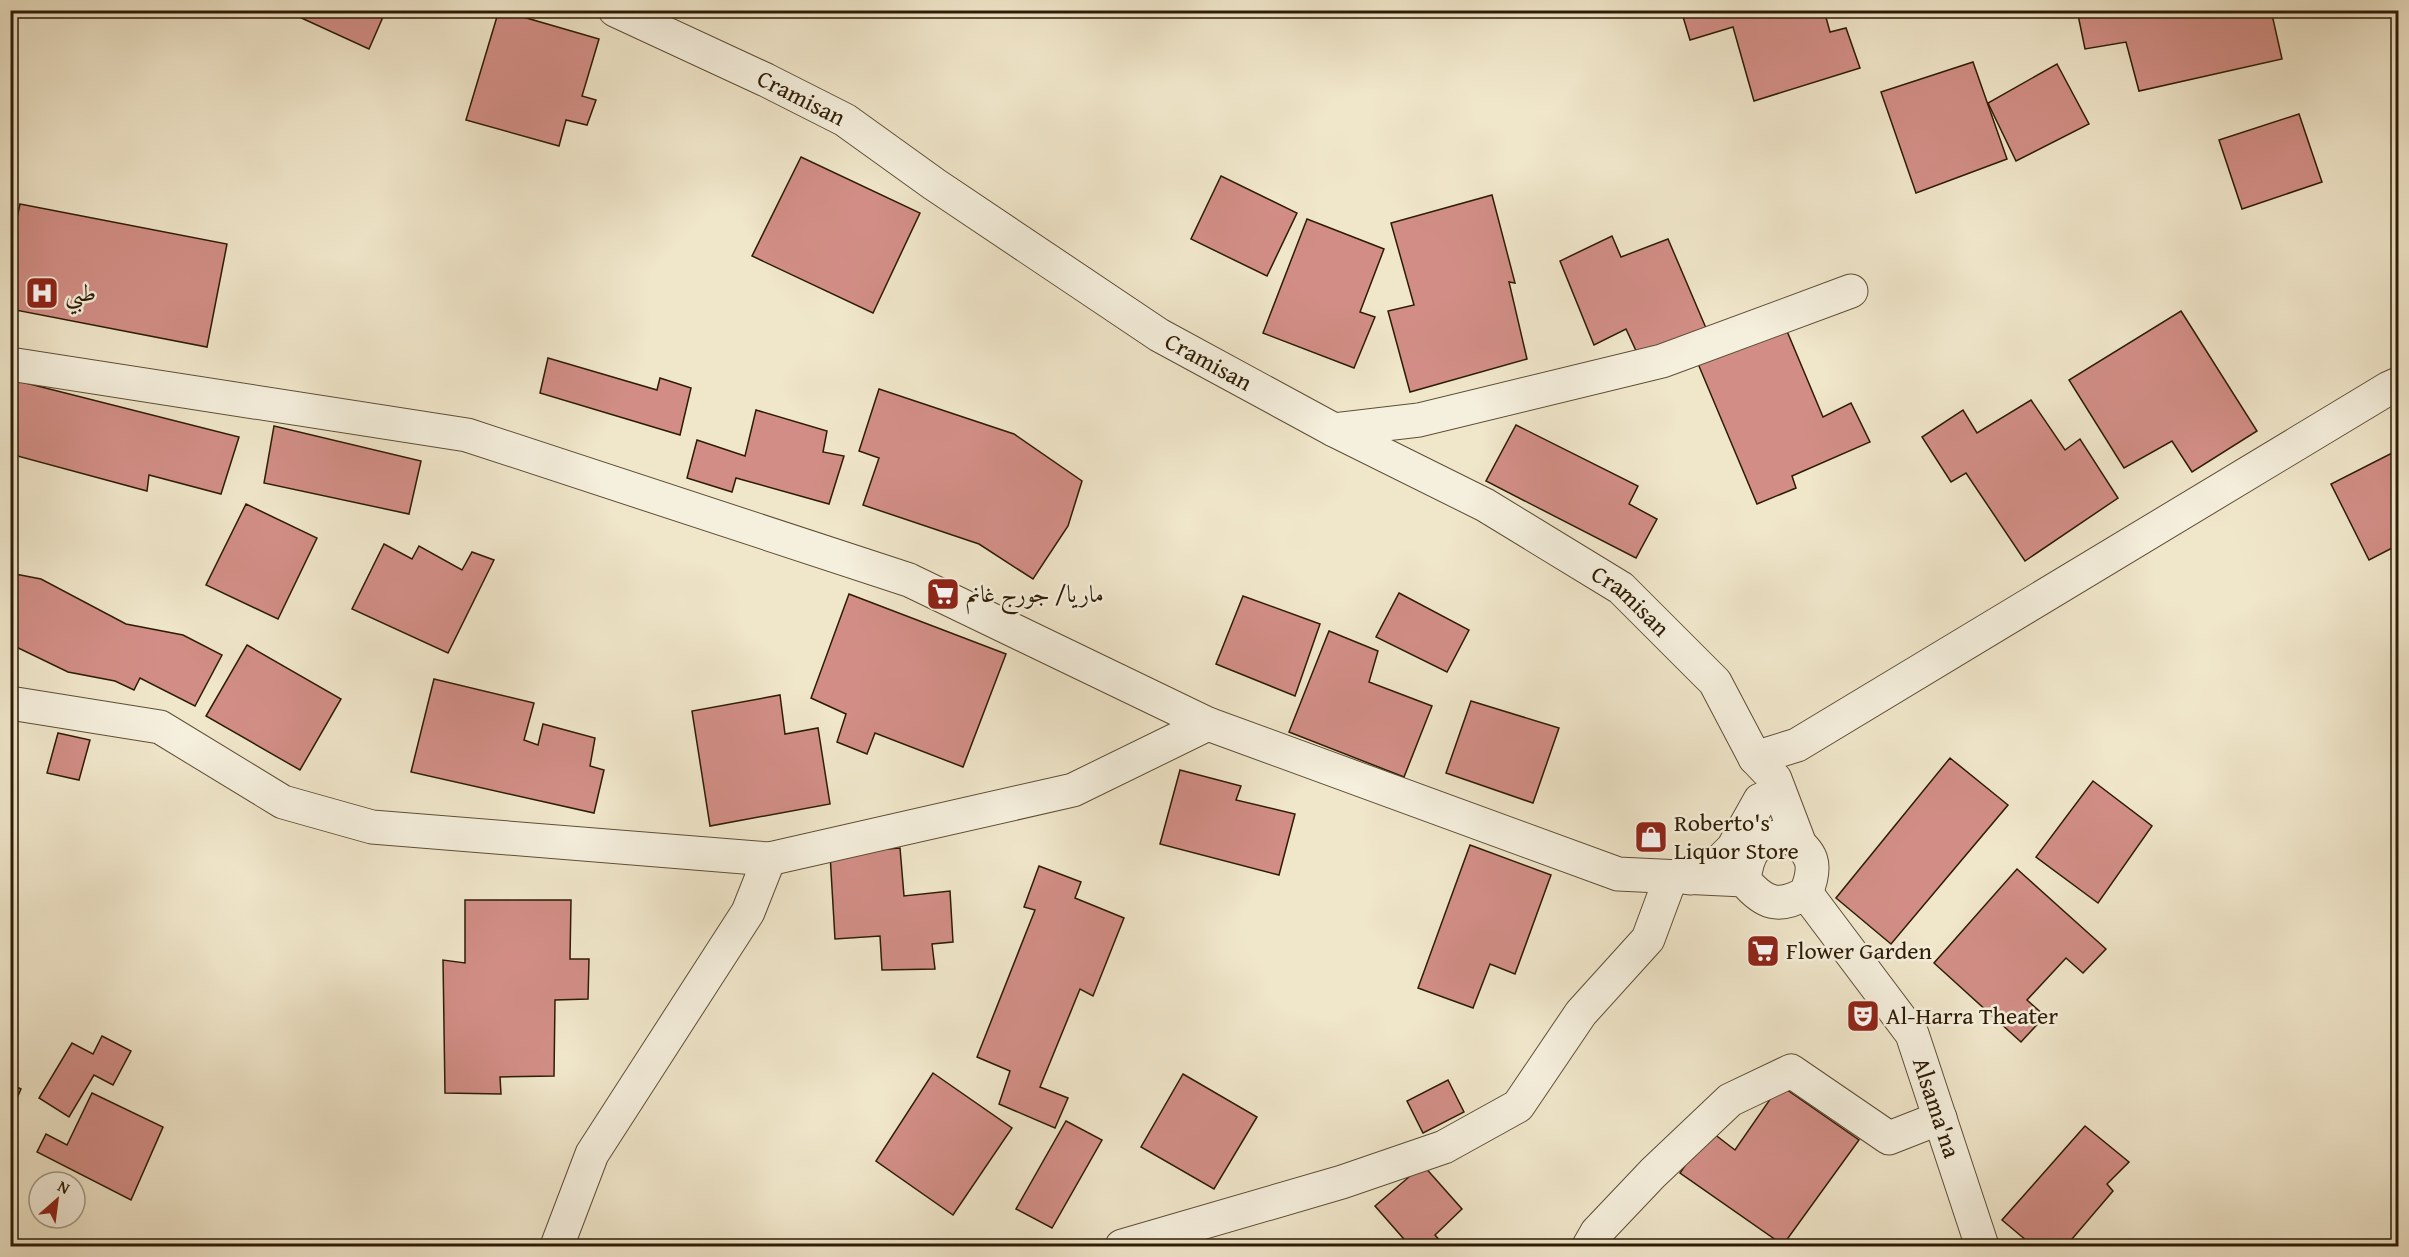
<svg xmlns="http://www.w3.org/2000/svg" width="2409" height="1257" font-family="'Gentium Book Plus',Amiri,serif">
	<style>
		.building { fill: #d28e86; stroke: #2d1c05; stroke-width: 1.5 }
		.lines { fill: none; stroke-linecap: round; stroke-linejoin: round }
		.minor-casing { stroke: #5e4e36; stroke-width: 35 }
		.tertiary-casing { stroke: #5e4e36; stroke-width: 35 }
		.minor { stroke: #f5efdd; stroke-width: 33 }
		.tertiary { stroke: #f5efdd; stroke-width: 33 }
		.labels { text-anchor: middle; stroke-width: 5; stroke-linejoin: round; paint-order: stroke }
		.street-label { font-size: 24px; fill: #2d1c05; stroke: #f5efdd }
		.poi-label { font-size: 24px; fill: #2d1c05; stroke: #f5efdd; text-anchor: start }
	</style>
	<rect width="100%" height="100%" fill="#f0e6ca"/>
	<filter id="stains"><feTurbulence type="fractalNoise" baseFrequency=".00333" numOctaves="4"/><feColorMatrix values="0 0 0 0 .2 0 0 0 0 .09 0 0 0 0 .02 0 0 0 .5 -.17"/></filter>
	<radialGradient id="worn" r=".72"><stop offset=".6" stop-color="#630" stop-opacity="0"/><stop offset="1" stop-color="#630" stop-opacity=".3"/></radialGradient>
	<!-- building -->
	<g class="building">
		<polygon points="284,10 386,10 369,49"/>
		<polygon points="499,10 599,39 582,96 596,100 587,125 566,120 559,146 466,120"/>
		<polygon points="1681,10 1824,10 1830,32 1846,28 1860,68 1754,101 1733,27 1690,40"/>
		<polygon points="2077,10 2125,10 2127,15 2148,10 2271,10 2282,59 2139,91 2126,42 2085,49"/>
		<polygon points="1973,62 2007,159 1916,193 1881,92"/>
		<polygon points="2057,64 2089,124 2016,161 1988,103"/>
		<polygon points="2299,114 2322,182 2242,209 2219,140"/>
		<polygon points="801,157 920,213 873,313 752,256"/>
		<polygon points="1221,176 1297,213 1267,276 1191,239"/>
		<polygon points="1492,195 1515,283 1509,282 1527,359 1410,392 1388,311 1414,305 1391,223"/>
		<polygon points="20,204 227,244 207,347 10,309 10,241 12,241"/>
		<polygon points="1307,219 1384,249 1360,312 1375,317 1354,368 1263,333"/>
		<polygon points="1612,236 1621,257 1668,239 1706,328 1638,355 1626,329 1594,345 1560,261"/>
		<polygon points="2181,311 2257,431 2192,472 2172,441 2124,468 2069,380"/>
		<polygon points="1784,324 1823,417 1851,403 1870,442 1792,476 1796,488 1757,504 1696,359"/>
		<polygon points="548,358 657,390 660,378 691,388 680,435 540,393"/>
		<polygon points="10,379 239,437 221,494 149,475 147,491 10,454"/>
		<polygon points="879,389 1014,434 1082,481 1068,526 1033,579 979,544 863,505 879,458 859,451"/>
		<polygon points="2031,400 2065,450 2080,439 2118,498 2025,561 1966,473 1951,482 1922,437 1963,410 1977,433"/>
		<polygon points="756,410 827,431 823,452 844,456 829,504 736,478 732,492 687,478 697,440 745,456"/>
		<polygon points="1516,425 1638,486 1629,504 1657,519 1636,558 1486,481"/>
		<polygon points="274,426 421,461 409,514 264,483"/>
		<polygon points="2398,450 2398,545 2369,560 2331,484"/>
		<polygon points="246,504 317,538 278,619 206,585"/>
		<polygon points="384,544 412,559 419,546 462,570 472,552 494,560 448,653 352,609"/>
		<polygon points="10,573 41,579 126,624 183,635 222,655 195,706 140,678 134,690 115,681 68,672 10,644"/>
		<polygon points="1399,593 1469,630 1447,672 1376,637"/>
		<polygon points="849,594 1006,654 963,767 875,733 867,754 837,742 846,714 811,698"/>
		<polygon points="1243,596 1320,624 1295,696 1216,664"/>
		<polygon points="1329,631 1378,651 1369,682 1432,706 1404,777 1289,732"/>
		<polygon points="247,645 341,699 300,770 206,716"/>
		<polygon points="434,679 534,703 524,740 538,745 543,724 595,738 590,766 604,770 594,813 411,772"/>
		<polygon points="780,695 785,734 818,728 830,804 710,826 692,711"/>
		<polygon points="1471,701 1559,728 1533,803 1446,773"/>
		<polygon points="58,733 90,740 79,780 47,773"/>
		<polygon points="1950,758 2008,805 1891,944 1836,898"/>
		<polygon points="1180,770 1241,786 1236,800 1295,814 1279,875 1160,844"/>
		<polygon points="2093,781 2152,826 2098,903 2036,857"/>
		<polygon points="1470,845 1551,875 1515,974 1490,964 1473,1008 1418,988"/>
		<polygon points="900,848 904,896 950,891 953,942 932,944 935,969 882,970 880,936 835,939 830,854"/>
		<polygon points="1039,866 1081,882 1075,898 1124,918 1093,996 1080,989 1040,1087 1068,1098 1055,1128 999,1104 1010,1071 977,1057 1035,910 1024,907"/>
		<polygon points="2017,869 2106,949 2083,973 2066,958 2027,1000 2045,1016 2021,1042 1934,963"/>
		<polygon points="465,900 571,900 570,959 589,959 588,999 555,1000 554,1076 500,1077 501,1094 445,1093 443,960 465,963"/>
		<polygon points="102,1036 131,1051 113,1085 94,1075 69,1117 39,1098 72,1043 93,1054"/>
		<polygon points="933,1073 1012,1128 953,1215 876,1161"/>
		<polygon points="1183,1074 1257,1117 1214,1189 1141,1147"/>
		<polygon points="1448,1080 1464,1112 1423,1133 1407,1101"/>
		<polygon points="10,1084 21,1089 10,1114"/>
		<polygon points="1780,1085 1859,1140 1783,1245 1680,1173 1709,1130 1735,1150"/>
		<polygon points="92,1093 163,1127 131,1200 37,1152 46,1134 67,1145"/>
		<polygon points="1066,1121 1102,1140 1052,1228 1016,1209"/>
		<polygon points="2085,1126 2129,1162 2107,1184 2113,1191 2066,1246 2033,1246 2002,1220"/>
		<polygon points="1423,1165 1462,1209 1435,1235 1441,1242 1436,1246 1410,1246 1375,1206"/>
	</g>
	<g class="lines">
		<!-- minor casing -->
		<g class="minor-casing">
			<g id="minor">
				<path id="s1" d="M615,10L766,80L845,120L934,184L1159,335L1334,430L1485,505L1621,588L1715,682L1755,758L1775,779L1799,842"/>
				<polyline points="1334,430 1419,420 1662,361 1851,291"/>
				<polyline points="10,703 160,727 283,802 372,827 769,859 1073,790 1208,724"/>
				<polyline points="1755,758 1797,745 2389,388 2398,384"/>
				<polyline points="1690,878 1717,864 1733,848 1760,800"/>
				<polyline points="557,1246 592,1154 748,912 769,859"/>
				<polyline points="1122,1246 1342,1182 1444,1147 1518,1106 1581,1013 1648,939 1671,877"/>
				<polyline points="1589,1246 1597,1232 1653,1173 1730,1100 1791,1071 1889,1138 1940,1118"/>
			</g>
		</g>
		<!-- tertiary casing -->
		<g class="tertiary-casing">
			<g id="tertiary">
				<path d="M10,364L467,435L909,580L1208,724L1618,874L1744,880C1764,904 1779,909 1806,893C1818,864 1813,852 1787,835C1756,839 1748,850 1744,880"/>
				<path id="s2" d="M1806,893L1912,1034L1982,1246"/>
			</g>
		</g>
		<!-- minor -->
		<use href="#minor" class="minor"/>
		<!-- tertiary -->
		<use href="#tertiary" class="tertiary"/>
	</g>
	<!-- icons -->
	<defs>
		<g id="hospital-square" transform="scale(1.725)"><rect x="-9" y="-9" width="18" height="18" rx="4" fill="#8f2418" stroke="#f5efdd"/><path d="M-5-5h3v3.5h4V-5h3V5h-3V1.5h-4V5h-3Z" fill="#fff"/></g>
		<g id="supermarket-square" transform="scale(1.725)"><rect x="-9" y="-9" width="18" height="18" rx="4" fill="#8f2418" stroke="#f5efdd"/><path d="M-6-5.5h2.5l.6 2H6L4.5 2H-2.5L-4.4-4H-6ZM-1.5 3.2a1.3 1.3 0 1 0 .1 0ZM3 3.2a1.3 1.3 0 1 0 .1 0Z" fill="#fff"/></g>
		<g id="shop-square" transform="scale(1.725)"><rect x="-9" y="-9" width="18" height="18" rx="4" fill="#8f2418" stroke="#f5efdd"/><path d="M-5-2.5h2.3a2.7 3.5 0 0 1 5.4 0H5L5.5 6h-11ZM-1.5-2.5h3a1.5 2.3 0 0 0-3 0Z" fill="#fff"/></g>
		<g id="theatre-square" transform="scale(1.725)"><rect x="-9" y="-9" width="18" height="18" rx="4" fill="#8f2418" stroke="#f5efdd"/><path d="M-5-5.5Q0-4 5-5.5V0Q5 5 0 6Q-5 5-5 0ZM-3.3-2.5H-1v1.5H-3.3ZM1-2.5H3.3v1.5H1ZM-2.8 1Q0 5.5 2.8 1Z" fill="#fff"/></g>
	</defs>
	<g fill-rule="evenodd">
		<use href="#hospital-square" x="42" y="293"/>
		<use href="#supermarket-square" x="943" y="594"/>
		<use href="#shop-square" x="1651" y="837"/>
		<use href="#supermarket-square" x="1763" y="951"/>
		<use href="#theatre-square" x="1863" y="1016"/>
	</g>
	<g class="labels">
		<!-- street labels -->
		<g class="street-label">
			<text dy="8" stroke="none"><textPath href="#s1" startOffset="206">Cramisan</textPath></text>
			<text dy="8" stroke="none"><textPath href="#s1" startOffset="692">Cramisan</textPath></text>
			<text dy="8" stroke="none"><textPath href="#s1" startOffset="1178">Cramisan</textPath></text>
			<text dy="8" stroke="none"><textPath href="#s2" startOffset="254">Alsama'na</textPath></text>
		</g>
		<!-- poi labels -->
		<g class="poi-label">
			<text x="65" y="301">طبي</text>
			<text x="966" y="602">ماريا/ جورج غانم</text>
			<text x="1674" y="831">Roberto's<tspan x="1674" dy="28">Liquor Store</tspan></text>
			<text x="1786" y="959">Flower Garden</text>
			<text x="1886" y="1024">Al-Harra Theater</text>
		</g>
	</g>
	<!-- margin -->
	<rect width="2409" height="1257" fill="none" stroke="#f0e6ca" stroke-width="36"/>
	<rect x="12" y="12" width="2385" height="1233" fill="none" stroke="#2d1c05" stroke-width="3"/>
	<rect x="18" y="18" width="2373" height="1221" fill="none" stroke="#2d1c05" stroke-width="1.5"/>
	<!-- north arrow -->
	<g transform="translate(57 1200) rotate(28)"><circle r="28" fill="#f5efdd" stroke="#a59b87" stroke-width="1.5"/>
	<path d="M0-4.5L10 22L0 15L-10 22Z" fill="#8f2418"/>
	<text y="-9" font-size="16" font-weight="bold" text-anchor="middle" fill="#2d1c05">N</text>
	</g>
	<rect width="100%" height="100%" filter="url(#stains)"/>
	<rect width="100%" height="100%" fill="url(#worn)"/>
</svg>
